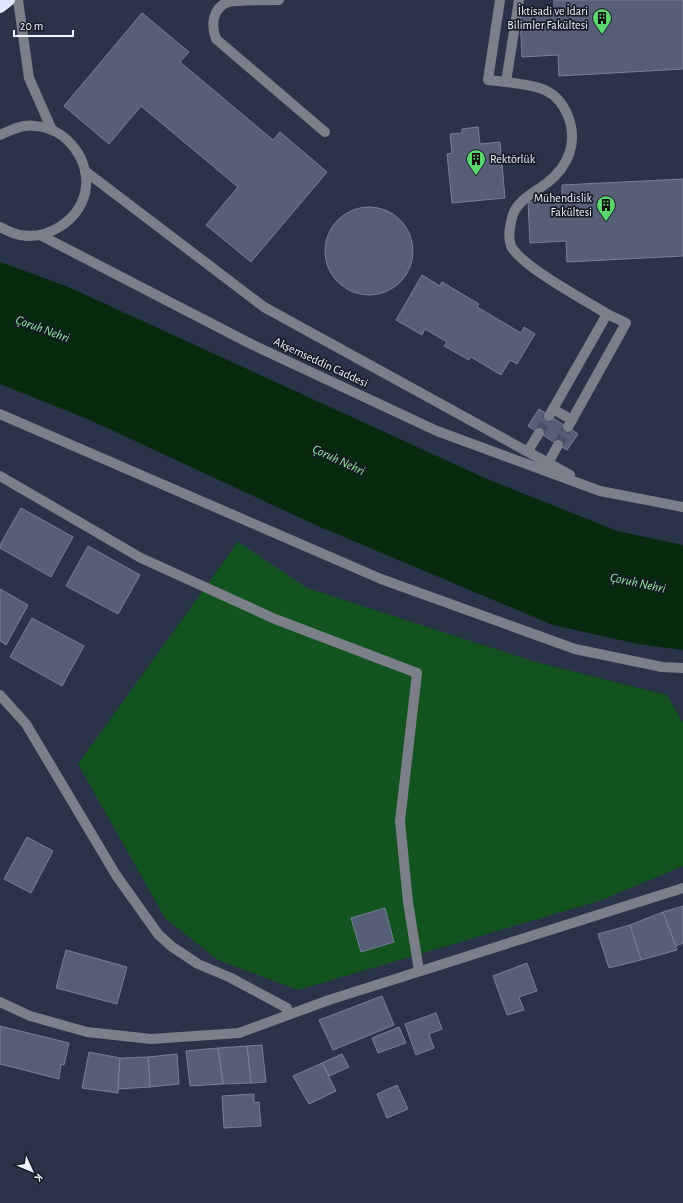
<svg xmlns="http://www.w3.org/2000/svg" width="683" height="1203" font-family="'Alegreya Sans',sans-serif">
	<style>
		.green { fill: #13531f }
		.water { fill: #07290d }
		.building { fill: #565f76; stroke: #768098 }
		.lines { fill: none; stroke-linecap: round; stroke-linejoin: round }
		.minor-tunnel { stroke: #485063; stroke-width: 10; stroke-dasharray: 10 5; stroke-linecap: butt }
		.minor { stroke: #7a7f8a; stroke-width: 10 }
		.highway { stroke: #dee7fc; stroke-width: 12 }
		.labels { text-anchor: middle; stroke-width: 3.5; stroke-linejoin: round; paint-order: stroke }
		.poi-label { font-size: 12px; fill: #eff3fe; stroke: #171b25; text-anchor: end }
		.street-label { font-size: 12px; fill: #eff3fe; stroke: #171b25 }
		.water-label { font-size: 13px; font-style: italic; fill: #97ee9f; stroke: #171b25 }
	</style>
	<rect width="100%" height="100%" fill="#2b3348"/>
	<!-- green -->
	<polygon class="green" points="238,542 307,588 532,661 667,695 683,723 683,866 602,900 298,990 218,960 165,918 78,764"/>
	<!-- water -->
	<polygon class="water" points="0,262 66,286 487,479 617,531 683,545 683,650 638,644 553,625 318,526 90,420 0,384"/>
	<!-- building -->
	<g class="building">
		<polygon points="554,0 683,0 683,69 559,76 558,55 522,57 520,16 554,14"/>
		<polygon points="142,13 189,52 180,62 273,140 280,132 327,172 251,262 206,225 238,187 141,106 109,144 64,106"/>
		<polygon points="478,127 480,144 500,142 505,198 452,203 447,154 452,153 450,134 462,133 462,129"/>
		<polygon points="683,179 683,256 567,262 566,241 530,243 528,202 562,200 562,185"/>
		<circle cx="369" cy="251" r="44"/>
		<polygon points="422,275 440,286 442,282 479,304 477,307 521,333 524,327 535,334 517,364 510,360 501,375 471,357 469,360 444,346 447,342 425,329 422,335 396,320"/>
		<polygon points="539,409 578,434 567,450 528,426"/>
		<polygon points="21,508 73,537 51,577 0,548 0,545"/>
		<polygon points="88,546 140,575 118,614 66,586"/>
		<polygon points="0,589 28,605 6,645 0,641"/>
		<polygon points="32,618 84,646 62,686 10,657"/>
		<polygon points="27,837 53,851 31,893 4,879"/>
		<polygon points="683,906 683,943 676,946 663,912"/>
		<polygon points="385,908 394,942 361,952 351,918"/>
		<polygon points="663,912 677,950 641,960 630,925"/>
		<polygon points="630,925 641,960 609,968 598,934"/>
		<polygon points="66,950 127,967 117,1004 56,988"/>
		<polygon points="527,963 537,991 519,997 524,1010 507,1015 493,976"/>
		<polygon points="382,996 394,1025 333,1050 319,1020"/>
		<polygon points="436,1013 442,1029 429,1034 434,1048 416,1055 405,1024"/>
		<polygon points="0,1026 69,1043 64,1065 61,1064 59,1079 0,1064"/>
		<polygon points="399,1027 406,1043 378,1053 372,1038"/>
		<polygon points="262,1045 266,1082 251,1083 247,1046"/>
		<polygon points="247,1046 251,1083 223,1084 218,1048"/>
		<polygon points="218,1048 223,1084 190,1086 186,1051"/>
		<polygon points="89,1052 120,1058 118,1093 82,1088"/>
		<polygon points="177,1054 179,1084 150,1087 148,1057"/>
		<polygon points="342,1054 349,1067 329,1076 322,1063"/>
		<polygon points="148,1057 150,1087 118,1089 120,1058"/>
		<polygon points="322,1063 336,1091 309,1104 293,1076"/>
		<polygon points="397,1085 408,1109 387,1118 377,1094"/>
		<polygon points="254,1094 254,1103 259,1102 261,1126 224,1128 222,1096"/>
	</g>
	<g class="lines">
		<!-- minor-tunnel -->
		<g class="minor-tunnel">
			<polyline points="539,433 549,416"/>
			<polyline points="558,445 568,427"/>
		</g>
		<!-- minor -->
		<g class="minor">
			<polyline points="18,0 29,78 52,130"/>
			<path d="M279,0C267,0 238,0 228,2C212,8 211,26 216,39L325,132"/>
			<polyline points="500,0 488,80 506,82 519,0"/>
			<path d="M506,82C534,86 556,86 568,116C578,142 569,166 547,183C536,191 522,198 515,210C512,215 511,222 510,228C509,233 509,240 511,246C522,267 585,300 607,314"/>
			<path d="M0,135C11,130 22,124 35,126C67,128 92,161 85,193C78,221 48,240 20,235C13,234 6,230 0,227"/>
			<polyline points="85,171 264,307 570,475"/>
			<polyline points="40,235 251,344 437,431 600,491 683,507"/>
			<polyline points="553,409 572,420"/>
			<polyline points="0,414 381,579 575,649 662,667 683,668"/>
			<polyline points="549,416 607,314 626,323 568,427"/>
			<polyline points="528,451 539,433"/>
			<polyline points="548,463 558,445"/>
			<polyline points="0,476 141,558 275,619 417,673 400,821 408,902 419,971"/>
			<polyline points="0,695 26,724 116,875 158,934 171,946 198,964 229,977 287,1008 287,1015"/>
			<polyline points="0,1002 30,1016 87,1032 151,1039 239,1033 329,1000 683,888"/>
		</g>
		<!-- highway -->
		<polyline class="highway" points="0,7 9,0"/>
	</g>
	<!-- icons -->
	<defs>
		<g id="building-pin" transform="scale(1)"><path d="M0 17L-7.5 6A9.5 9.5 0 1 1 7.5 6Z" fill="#5bd56d" stroke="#171b25"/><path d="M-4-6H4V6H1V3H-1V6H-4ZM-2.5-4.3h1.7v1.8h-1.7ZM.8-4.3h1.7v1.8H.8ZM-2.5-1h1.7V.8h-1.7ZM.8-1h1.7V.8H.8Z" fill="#111"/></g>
	</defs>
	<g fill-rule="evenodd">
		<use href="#building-pin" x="602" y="18"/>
		<use href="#building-pin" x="476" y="159"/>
		<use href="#building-pin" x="606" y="205"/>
	</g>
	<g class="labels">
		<!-- poi labels -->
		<g class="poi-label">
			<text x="588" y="15">İktisadi ve İdari<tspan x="588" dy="14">Bilimler Fakültesi</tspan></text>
			<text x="490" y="163" text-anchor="start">Rektörlük</text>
			<text x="592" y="202">Mühendislik<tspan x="592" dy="14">Fakültesi</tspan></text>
		</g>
		<!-- street labels -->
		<g class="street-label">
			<text transform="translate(321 362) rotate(25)" y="4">Akşemseddin Caddesi</text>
		</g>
		<!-- water labels -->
		<g class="water-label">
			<text transform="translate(43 328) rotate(20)" y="5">Çoruh Nehri</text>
			<text transform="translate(339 459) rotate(25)" y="5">Çoruh Nehri</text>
			<text transform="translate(638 582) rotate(12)" y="5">Çoruh Nehri</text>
		</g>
	</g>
	<!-- north arrow -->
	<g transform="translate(32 1171) rotate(134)" stroke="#171b25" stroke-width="3" paint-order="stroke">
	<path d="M0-3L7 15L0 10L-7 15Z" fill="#eff3fe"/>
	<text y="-6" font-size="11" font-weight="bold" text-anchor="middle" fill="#eff3fe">K</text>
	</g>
	<!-- scale -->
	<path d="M14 30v6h59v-6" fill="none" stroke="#eff3fe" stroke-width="2"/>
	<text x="20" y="30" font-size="12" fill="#eff3fe" stroke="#171b25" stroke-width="3" paint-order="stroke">20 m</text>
</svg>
